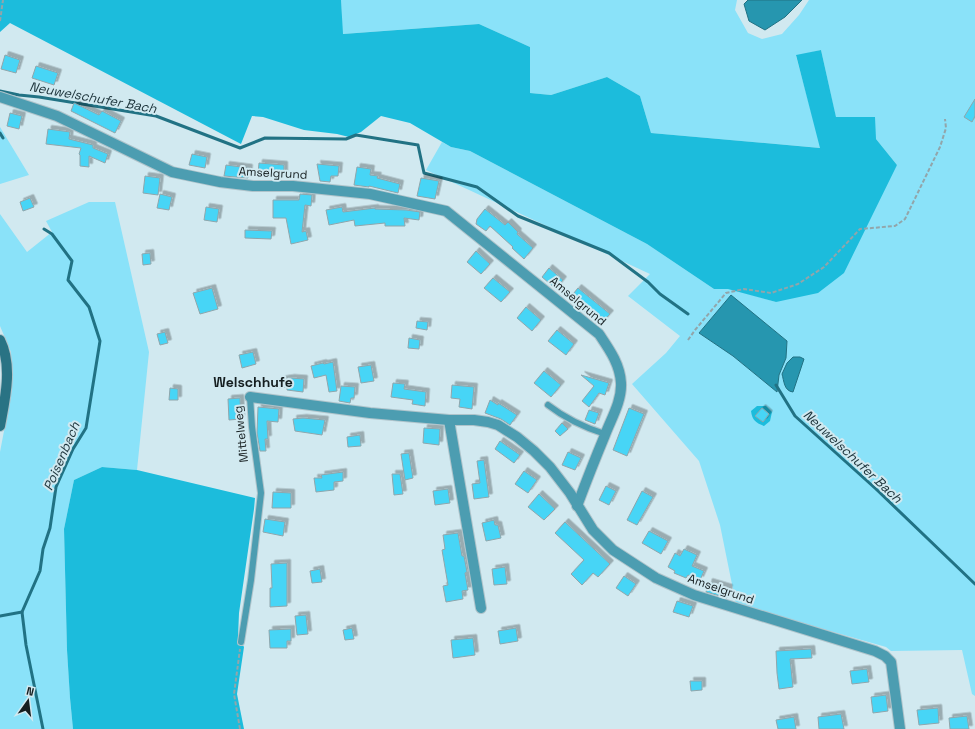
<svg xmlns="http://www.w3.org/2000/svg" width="975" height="729" font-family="'Space Grotesk',sans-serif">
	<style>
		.green { fill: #8ae2f9; fill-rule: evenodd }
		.forest { fill: #1cbcdc }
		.water { fill: #2696af; stroke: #217284 }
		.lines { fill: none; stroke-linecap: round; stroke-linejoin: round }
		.stream { stroke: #217284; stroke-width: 3 }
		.building { fill: #46d5f6; stroke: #8fa6ac; filter: url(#shadow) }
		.service-casing { stroke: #afc4cb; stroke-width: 8 }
		.minor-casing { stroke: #afc4cb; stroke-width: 12 }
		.secondary-casing { stroke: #afc4cb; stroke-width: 12 }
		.path { stroke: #92a5aa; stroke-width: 2; stroke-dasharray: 4 2; stroke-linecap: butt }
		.service { stroke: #4c9db1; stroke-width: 6 }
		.minor { stroke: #4c9db1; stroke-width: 10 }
		.secondary { stroke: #297384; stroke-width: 10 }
		.labels { text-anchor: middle; stroke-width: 4; stroke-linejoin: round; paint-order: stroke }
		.street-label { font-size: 12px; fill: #151e20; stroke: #d1e9f0 }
		.water-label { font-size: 13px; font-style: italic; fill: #1a3138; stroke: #d1e9f0 }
		.quarter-label { font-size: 14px; font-weight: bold; fill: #151e20; stroke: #d1e9f0 }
	</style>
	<defs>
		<filter id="shadow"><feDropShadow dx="3.5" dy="-3.5" stdDeviation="0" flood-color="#0004"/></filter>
	</defs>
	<rect width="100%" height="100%" fill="#d1e9f0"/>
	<!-- green -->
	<g class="green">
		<path d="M341,0H737L735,10L748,33L762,39L782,34L799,15L809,0H975V696L972,694L962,650L891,651L886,647L736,604L720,525L699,461L632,384L666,353L680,336L628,296L650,274L426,170L442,142L451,147L470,151L647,244L714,289L728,288L776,302L897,165L876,139L836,118L821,50L796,56L821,148L651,133L640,96L607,77L551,95L530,93V47L479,24L342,34ZM731,296L787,341L786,358L779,375L777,392L733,356L699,333Z"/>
		<polygon points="0,127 29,175 0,184"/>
		<polygon points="89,202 115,202 149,352 137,470 102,467 74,480 64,529 67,650 70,698 73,729 0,729 0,452 12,389 11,352 0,326 0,214 27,252 52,232 46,221"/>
	</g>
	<!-- forest -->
	<g class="forest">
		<polygon points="0,0 341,0 343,34 479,24 530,47 530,93 551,95 607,77 640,96 651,133 820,148 796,55 821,50 836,117 875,117 876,139 897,165 844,273 818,293 776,302 728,289 714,289 647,244 470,151 451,147 410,123 381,116 361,132 349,137 337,134 304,130 263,117 252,116 241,144 10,23 0,32"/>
		<path d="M757,406H766L772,412L770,421L764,426C756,423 752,420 751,411Z"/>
		<polygon points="102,467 137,470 255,498 254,509 239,613 238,637 244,647 237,694 244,729 73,729 70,698 67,650 64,529 74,480"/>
	</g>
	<!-- water -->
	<g class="water">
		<polygon points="748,0 802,0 785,17 765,30 749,21 744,4"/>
		<polygon points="731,295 787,341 786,358 779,375 777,392 733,356 699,333"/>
		<path d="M793,357H800L804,359L793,392C784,391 784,381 782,374L787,363Z"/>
	</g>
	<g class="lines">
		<!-- stream -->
		<g class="stream">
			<polyline points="0,91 19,95 39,97 156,116 240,148 265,138 346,139 356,135 418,145 424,173 477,187 518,216 609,253 648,282 660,294 688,314"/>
			<polyline points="0,133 3,138"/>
			<polyline points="776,385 795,416 876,489 975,584"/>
			<polyline points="0,616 22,612"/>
			<polyline points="43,729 26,645 22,612 40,571 43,549 50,528 56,487 73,449 86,428 100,341 89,307 68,280 72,261 52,234 44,229"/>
		</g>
	</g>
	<!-- building -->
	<g class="building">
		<polygon points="5,55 20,60 16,73 1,69"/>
		<polygon points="36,66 58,73 54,85 32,78"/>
		<polygon points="975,99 975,116 972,122 964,117"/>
		<polygon points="74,103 99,115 102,111 121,121 115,133 71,111"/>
		<polygon points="10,113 22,116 19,129 7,126"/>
		<polygon points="48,129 70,132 69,139 93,145 93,148 108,154 105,163 89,156 89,167 80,166 80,155 79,154 81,148 46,144"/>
		<polygon points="192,154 207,157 205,168 189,165"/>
		<polygon points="259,163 284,165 284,175 258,174"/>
		<polygon points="317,164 339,166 338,176 331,176 330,182 320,181"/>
		<polygon points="226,165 249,168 248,178 224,176"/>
		<polygon points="357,167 371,169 370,175 378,176 377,178 400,184 398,193 369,186 369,187 354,185"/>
		<polygon points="145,176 160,178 158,195 143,193"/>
		<polygon points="421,178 439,181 435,199 417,196"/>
		<polygon points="160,194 172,197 169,210 157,208"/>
		<polygon points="300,194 312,195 311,206 305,205 302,232 306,231 308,240 291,244 286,218 273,218 273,200 299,200"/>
		<polygon points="30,198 34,207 23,211 20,202"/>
		<polygon points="206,207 219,209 217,222 204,220"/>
		<polygon points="342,207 343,212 375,208 375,209 406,210 420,212 419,220 404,218 405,226 385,226 385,223 355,226 354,220 329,225 326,210"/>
		<polygon points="485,209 505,225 508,222 518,232 517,234 533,248 524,259 512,248 513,247 490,226 486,231 476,224 477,219"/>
		<polygon points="245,230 272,231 271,239 245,238"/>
		<polygon points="476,251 490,264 481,274 467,262"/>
		<polygon points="150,253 151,264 143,265 142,254"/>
		<polygon points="549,268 563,280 556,289 542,277"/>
		<polygon points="493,278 510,292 501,302 484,288"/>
		<polygon points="212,288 218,309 200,314 193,293"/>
		<polygon points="578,288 610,314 601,324 569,299"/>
		<polygon points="526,307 541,320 532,331 517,318"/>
		<polygon points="417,321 428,322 427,330 416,328"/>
		<polygon points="557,330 574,344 566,355 548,341"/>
		<polygon points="165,332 168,343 160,345 157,334"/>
		<polygon points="409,338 420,340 419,349 408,348"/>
		<polygon points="253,352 256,364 242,368 239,355"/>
		<polygon points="333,362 337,391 329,392 326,375 314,378 311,366 323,363 324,364"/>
		<polygon points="371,365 374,381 361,383 358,367"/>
		<polygon points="544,371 561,385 551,397 534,383"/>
		<polygon points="581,375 609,383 605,395 599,393 589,407 582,401 594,386"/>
		<polygon points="291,378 304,379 303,392 287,390 287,387 279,388 278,380"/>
		<polygon points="393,383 405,384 404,389 426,392 425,406 412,404 413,400 391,397"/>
		<polygon points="452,385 474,387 472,409 459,407 460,399 451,398"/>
		<polygon points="341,386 355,387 354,398 351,398 350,403 339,401"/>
		<polygon points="170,388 178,389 178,400 169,400"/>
		<polygon points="240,398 241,419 229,420 228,399"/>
		<polygon points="490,400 498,405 498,403 517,415 510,425 501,419 485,413"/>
		<polygon points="258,407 279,409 278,422 267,421 268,439 265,439 266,451 260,451 257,433"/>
		<polygon points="629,408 644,414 627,456 613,450"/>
		<polygon points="762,408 769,414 763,422 755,416"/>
		<polygon points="589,410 599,413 595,424 585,420"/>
		<polygon points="303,418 325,420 322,435 295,431 293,419"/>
		<polygon points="562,423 568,429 560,436 555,431"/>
		<polygon points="424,428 440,429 439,445 423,443"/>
		<polygon points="360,435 361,446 348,447 347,437"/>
		<polygon points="500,441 520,455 514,463 495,449"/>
		<polygon points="568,452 581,458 575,470 562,465"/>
		<polygon points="409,453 413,478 405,480 401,454"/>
		<polygon points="484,460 489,497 474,499 472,484 480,483 477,461"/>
		<polygon points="524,471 537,480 528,493 515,484"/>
		<polygon points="343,472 343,481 334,482 334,490 316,492 314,478 322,478 321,475"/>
		<polygon points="392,474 400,474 403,494 394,495"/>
		<polygon points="606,486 616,491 609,505 599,500"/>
		<polygon points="448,489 450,503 435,505 433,491"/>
		<polygon points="642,491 653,497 637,525 627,520"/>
		<polygon points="273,492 291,493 291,508 272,508"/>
		<polygon points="539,494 555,509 544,520 528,507"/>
		<polygon points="265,519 285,522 283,536 263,532"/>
		<polygon points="494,520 495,525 498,525 501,538 486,541 482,523"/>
		<polygon points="565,522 610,564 598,577 593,573 582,585 571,574 584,560 555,533"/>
		<polygon points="649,531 668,541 661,554 642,543"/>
		<polygon points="458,533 462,556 464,556 467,572 465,573 468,590 462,591 463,599 446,602 443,586 448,585 442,550 445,549 443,535"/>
		<polygon points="684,549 697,555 692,566 704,571 700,580 688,575 686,578 674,573 675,571 668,567 675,553 680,556"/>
		<polygon points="287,563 287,606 270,607 270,588 272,588 271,564"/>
		<polygon points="505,567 507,584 494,585 492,569"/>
		<polygon points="320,569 322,582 312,583 310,571"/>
		<polygon points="624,576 636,584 628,596 616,588"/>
		<polygon points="709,582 729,588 727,598 706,592"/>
		<polygon points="677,601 693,606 689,617 673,612"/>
		<polygon points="306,615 308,634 297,635 295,616"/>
		<polygon points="352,628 354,639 345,640 343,630"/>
		<polygon points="516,628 518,641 500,644 498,631"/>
		<polygon points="291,629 291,641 287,641 287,648 270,648 269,630"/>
		<polygon points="473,638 475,655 453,658 451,640"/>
		<polygon points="811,649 812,658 790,659 793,687 779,689 777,673 776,651"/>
		<polygon points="867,669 869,682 852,684 850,671"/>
		<polygon points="690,681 702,681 702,690 691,691"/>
		<polygon points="886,695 888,711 873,713 871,697"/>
		<polygon points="938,708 939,723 919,725 917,710"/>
		<polygon points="841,714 844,729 819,729 818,717"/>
		<polygon points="967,716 969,729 950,729 949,718"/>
		<polygon points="794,717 796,729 778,729 776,720"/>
	</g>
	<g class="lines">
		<!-- service casing -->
		<g class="service-casing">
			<g id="service">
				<path d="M548,405C566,419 583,427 605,434"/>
				<polyline points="241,642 251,580 261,493 252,427 250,397"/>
			</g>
		</g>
		<!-- minor casing -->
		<g class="minor-casing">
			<g id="minor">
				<path d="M0,97L57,116L172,172L220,182L253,186H293L370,194L446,211L599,334C609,349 620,364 621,383C622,401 611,419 605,435C595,459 586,482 577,506"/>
				<polyline points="250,397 370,413 449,420 474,420 488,422 498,425 517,437 534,451 550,467 570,493 593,530 613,550 656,578 694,595 875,651 885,656 891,662 900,729"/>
				<polyline points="449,420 481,608"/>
			</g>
		</g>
		<!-- secondary casing -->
		<g class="secondary-casing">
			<path id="secondary" d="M0,340C13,366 5,399 0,426"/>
		</g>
		<!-- path -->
		<g class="path">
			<polyline points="0,21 3,0"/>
			<polyline points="688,340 695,330 726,293 744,289 771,293 798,284 824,267 860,229 895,226 905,219 940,147 946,128 945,119"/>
			<polyline points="240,729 234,694 240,649"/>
		</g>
		<!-- service -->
		<use href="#service" class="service"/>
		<!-- minor -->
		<use href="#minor" class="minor"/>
		<!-- secondary -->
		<use href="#secondary" class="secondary"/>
	</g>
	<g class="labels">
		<!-- street labels -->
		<g class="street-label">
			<text transform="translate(273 173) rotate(3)" y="4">Amselgrund</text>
			<text transform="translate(578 301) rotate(40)" y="4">Amselgrund</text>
			<text transform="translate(241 434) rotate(-96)" y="4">Mittelweg</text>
			<text transform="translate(721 589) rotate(19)" y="4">Amselgrund</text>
		</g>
		<!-- water labels -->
		<g class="water-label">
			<text transform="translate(93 97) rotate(10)" y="5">Neuwelschufer Bach</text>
			<text transform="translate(61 456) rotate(-67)" y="5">Poisenbach</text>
			<text transform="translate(853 456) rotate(43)" y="5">Neuwelschufer Bach</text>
		</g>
		<!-- quarter labels -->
		<g class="quarter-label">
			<text x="253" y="387">Welschhufe</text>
		</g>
	</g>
	<!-- north arrow -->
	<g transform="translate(28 701) rotate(14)" stroke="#d1e9f0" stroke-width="3" paint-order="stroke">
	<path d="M0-3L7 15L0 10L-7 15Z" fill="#151e20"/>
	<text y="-6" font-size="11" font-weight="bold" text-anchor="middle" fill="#151e20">N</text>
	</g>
</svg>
